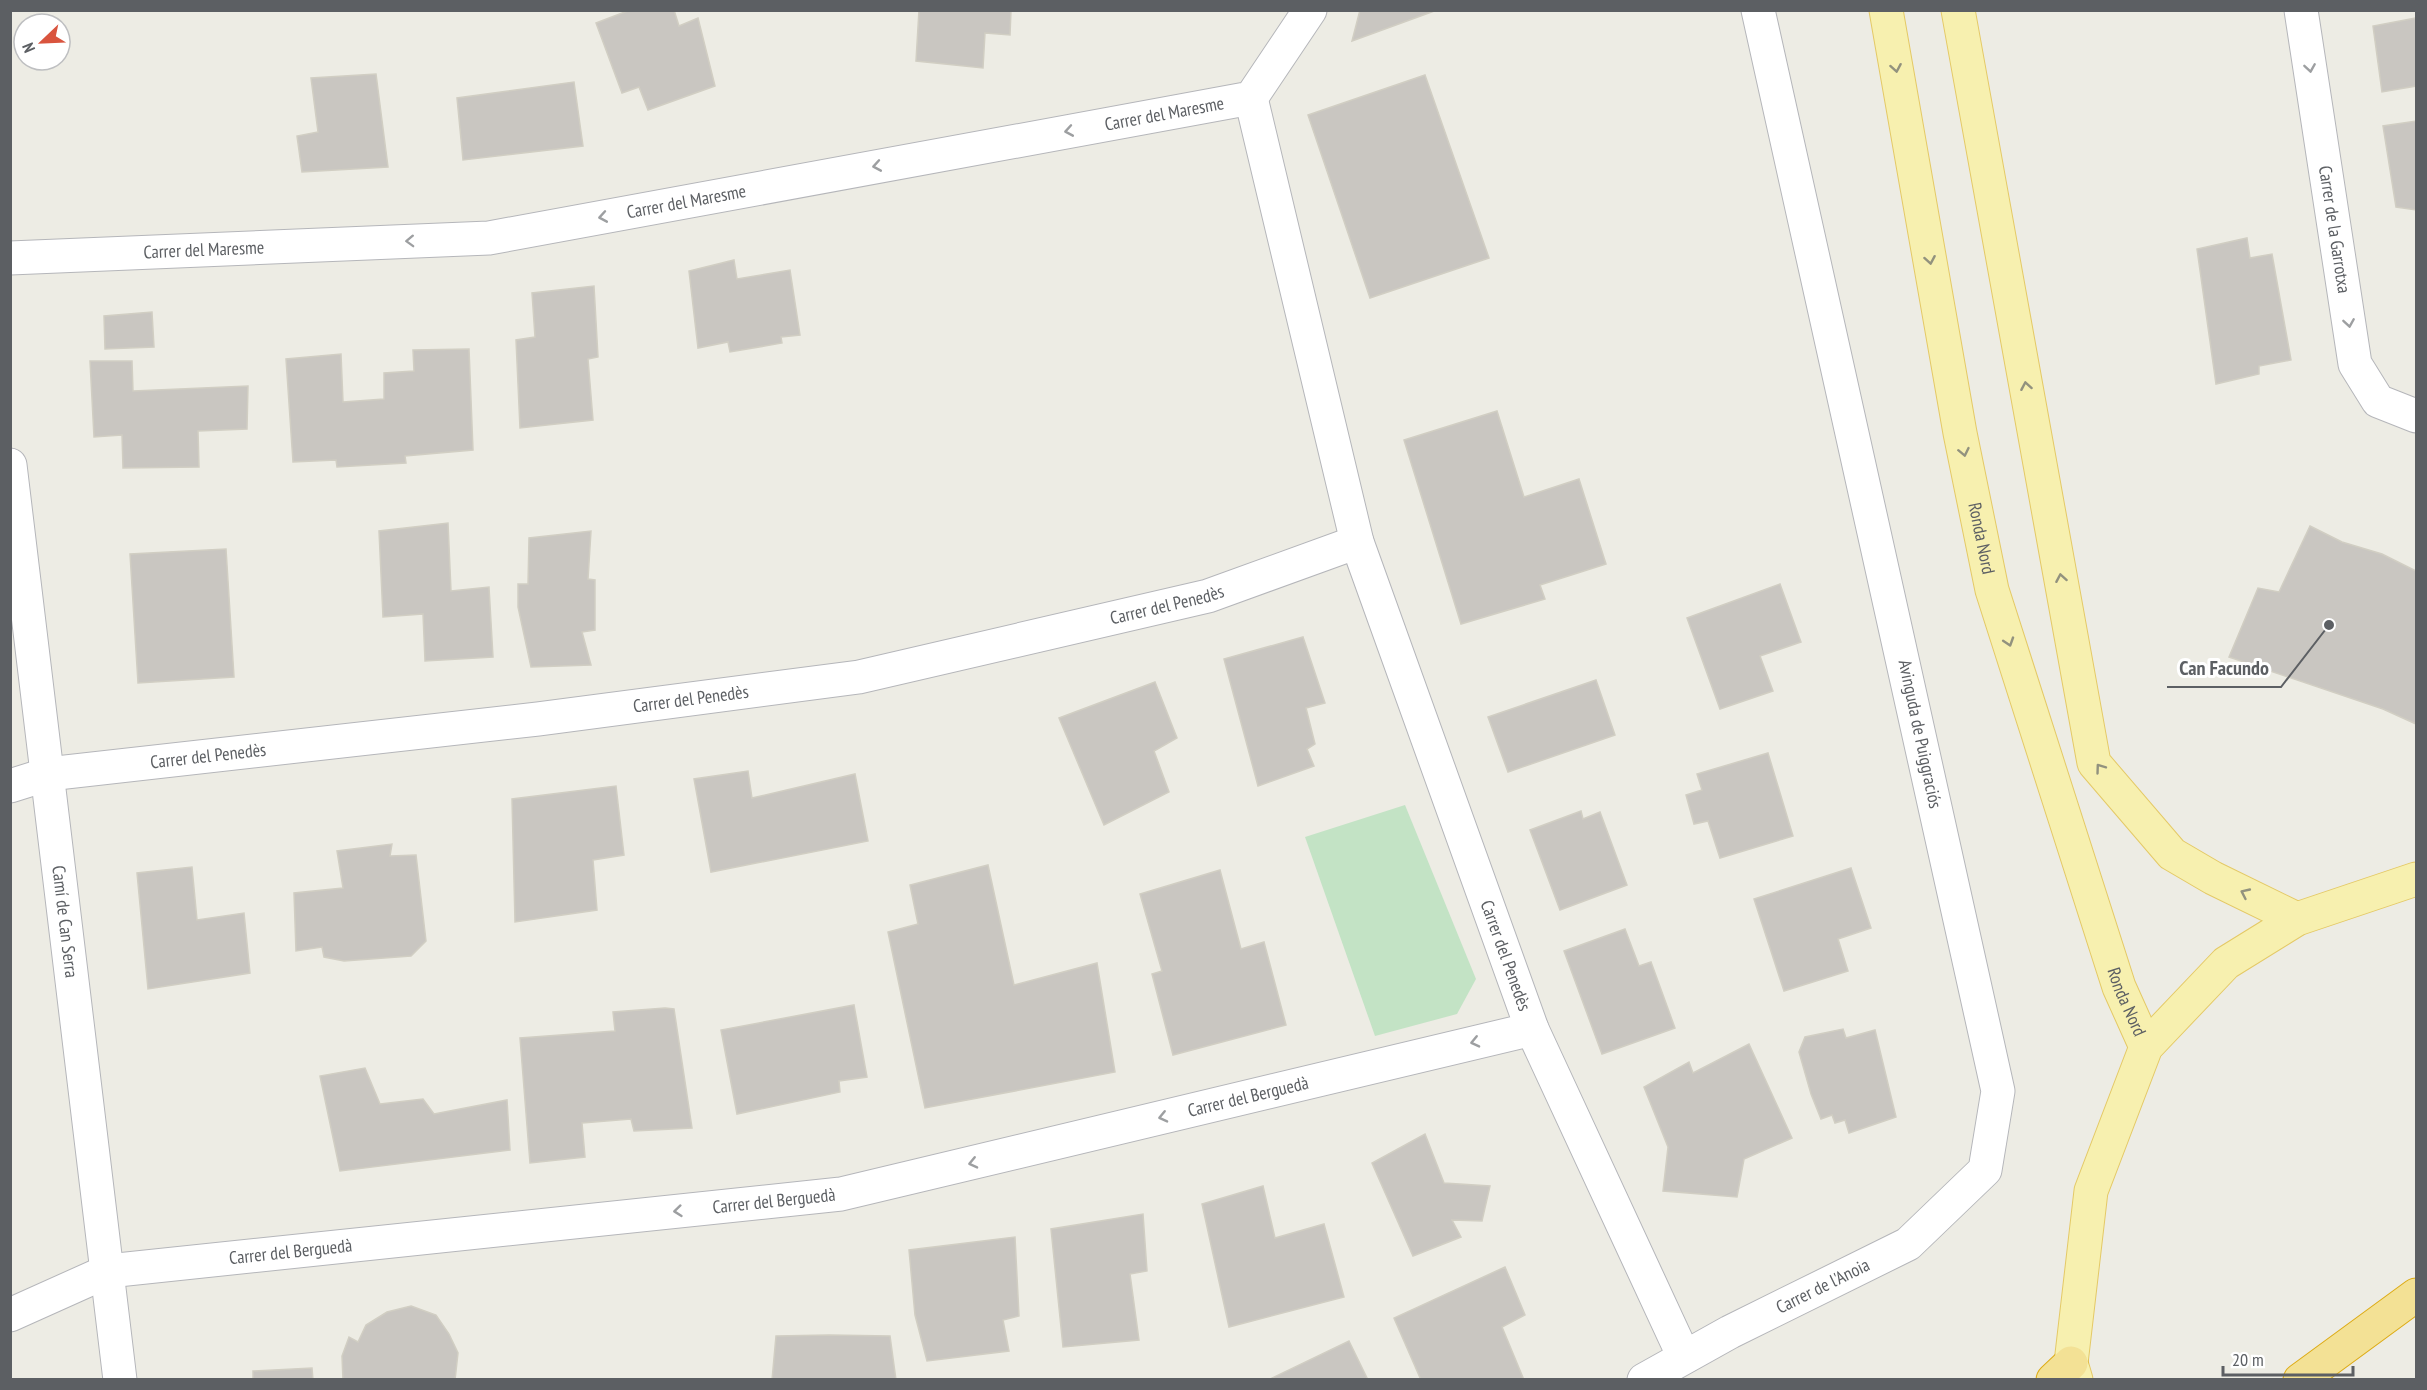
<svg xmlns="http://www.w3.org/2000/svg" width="2427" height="1390" font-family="'PT Sans Narrow',sans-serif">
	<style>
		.green { fill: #c3e3c5 }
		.building { fill: #c9c6c1; stroke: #d1cec3; stroke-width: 1.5 }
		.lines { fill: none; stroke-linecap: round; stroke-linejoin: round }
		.minor-casing { stroke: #b5b6ba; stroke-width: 35 }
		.major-casing { stroke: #e4c966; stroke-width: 35 }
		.highway-casing { stroke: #ddab15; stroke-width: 35 }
		.minor { stroke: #fff; stroke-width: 33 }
		.major { stroke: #f7f0af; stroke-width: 33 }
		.highway { stroke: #f3e195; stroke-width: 33 }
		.oneway { stroke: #92927e }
		.oneway2 { stroke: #9d9fa1 }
		.labels { text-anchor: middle; stroke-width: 6; stroke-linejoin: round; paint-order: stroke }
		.street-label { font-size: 18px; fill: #5c5f63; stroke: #fff }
		.leader { fill: none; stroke: #5c5f63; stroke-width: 2 }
		.callout-dot { fill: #5c5f63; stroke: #fff; stroke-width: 2 }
		.callout-label { font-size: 20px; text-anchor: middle; font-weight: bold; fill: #5c5f63; stroke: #fff; stroke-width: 6; stroke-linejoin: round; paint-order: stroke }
	</style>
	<rect width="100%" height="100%" fill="#edece4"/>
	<!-- green -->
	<polygon class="green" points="1405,805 1476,979 1457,1014 1375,1036 1305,837"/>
	<!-- building -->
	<g class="building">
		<polygon points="630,10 674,10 679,26 698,18 715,86 648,110 639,87 622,93 596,23"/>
		<polygon points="919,10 1011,10 1010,35 985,33 983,68 916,61"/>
		<polygon points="1360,10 1437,10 1352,41"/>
		<polygon points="2416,18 2416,86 2382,92 2373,26"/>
		<polygon points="376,74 388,167 302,172 297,136 318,132 311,78"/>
		<polygon points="1425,75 1489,258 1370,298 1308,115"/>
		<polygon points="574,82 583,146 463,160 457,98"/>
		<polygon points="2416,121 2416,210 2396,207 2383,126"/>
		<polygon points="2247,238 2250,258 2272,254 2291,360 2259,366 2259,374 2216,384 2197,249"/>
		<polygon points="734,260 737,279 790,270 800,335 781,337 782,343 730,352 728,342 698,348 689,271"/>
		<polygon points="594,286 598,357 588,359 593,420 520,428 516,340 535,337 532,293"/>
		<polygon points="152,312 154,347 105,349 104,316"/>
		<polygon points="469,349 473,450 405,456 406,463 337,467 336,460 293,462 286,359 341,354 343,402 384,399 384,373 414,371 413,350"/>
		<polygon points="90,361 132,361 133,391 248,386 247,429 198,431 199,467 123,468 122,435 94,437"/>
		<polygon points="1497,411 1524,497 1579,479 1606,564 1540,585 1545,599 1461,624 1404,440"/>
		<polygon points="448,523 451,591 489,587 493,657 425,661 423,614 383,617 379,531"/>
		<polygon points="2310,526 2342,542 2382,554 2416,571 2416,724 2383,709 2229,657 2258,588 2279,592"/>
		<polygon points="591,531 588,579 595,580 595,630 582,632 591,665 531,667 518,607 518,584 528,584 529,538"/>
		<polygon points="226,549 234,677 138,683 130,554"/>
		<polygon points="1780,584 1801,642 1760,656 1773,691 1720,709 1687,618"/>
		<polygon points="1303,637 1325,703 1306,708 1315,744 1307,749 1314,766 1258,786 1224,659"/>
		<polygon points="1596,680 1615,735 1508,772 1488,717"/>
		<polygon points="1155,682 1177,738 1154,751 1169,792 1104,825 1059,718"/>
		<polygon points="1768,753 1793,836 1720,858 1708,821 1694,824 1686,795 1702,790 1697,774"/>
		<polygon points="748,771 752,798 855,774 868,841 711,872 694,779"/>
		<polygon points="616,786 624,855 593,860 597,910 515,922 512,799"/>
		<polygon points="1581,811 1583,819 1600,812 1627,885 1560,910 1530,830"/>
		<polygon points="392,844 390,856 416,855 426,941 411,956 344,961 324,957 322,947 296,951 294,893 343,888 337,851"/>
		<polygon points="988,865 1014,985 1097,963 1115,1072 925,1108 888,932 918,924 910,885"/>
		<polygon points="192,867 197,920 244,913 250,973 148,989 137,873"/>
		<polygon points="1851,868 1871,928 1838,939 1848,971 1784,991 1754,899"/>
		<polygon points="1220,870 1241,949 1264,942 1286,1025 1173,1055 1152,974 1162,971 1140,894"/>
		<polygon points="1625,929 1639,966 1651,962 1675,1028 1602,1054 1564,951"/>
		<polygon points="854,1005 867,1077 839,1081 840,1092 737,1114 721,1030"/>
		<polygon points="665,1008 674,1009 692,1128 634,1131 631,1119 582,1123 585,1157 530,1163 520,1038 615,1031 613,1012"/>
		<polygon points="1843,1029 1846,1038 1875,1030 1896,1117 1849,1133 1845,1120 1835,1123 1832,1115 1821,1119 1811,1094 1799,1052 1805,1037"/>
		<polygon points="1749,1044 1792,1138 1744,1159 1737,1197 1663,1191 1668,1147 1644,1087 1689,1062 1693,1073"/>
		<polygon points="365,1068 380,1104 423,1099 434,1114 507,1100 510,1150 340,1171 320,1076"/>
		<polygon points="1425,1134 1444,1183 1490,1186 1482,1221 1452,1220 1461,1237 1413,1256 1372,1163"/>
		<polygon points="1263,1186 1275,1238 1324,1224 1344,1297 1229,1327 1202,1204"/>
		<polygon points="1143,1214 1147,1271 1130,1274 1139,1340 1063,1347 1051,1229"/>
		<polygon points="1015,1237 1019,1316 1003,1320 1009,1351 927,1361 915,1315 909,1250"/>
		<polygon points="1505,1267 1525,1315 1502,1327 1524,1380 1421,1380 1394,1318"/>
		<polygon points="411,1306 436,1315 449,1334 458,1353 455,1380 343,1380 342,1356 349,1337 358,1342 366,1325 387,1312"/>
		<polygon points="829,1335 890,1336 896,1380 772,1380 776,1336"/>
		<polygon points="1349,1341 1368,1380 1268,1380"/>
		<polygon points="312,1368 313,1380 253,1380 253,1371"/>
	</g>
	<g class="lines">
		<!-- minor casing -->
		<g class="minor-casing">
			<g id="minor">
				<path id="s1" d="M2301,10L2355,364L2378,401L2416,416"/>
				<path id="s2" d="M1251,98L1357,542L1532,1029L1684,1357"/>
				<path id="s3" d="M10,258L489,238L1251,98L1310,10"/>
				<path id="s4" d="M10,465L120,1380"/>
				<path id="s5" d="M10,786L48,774L538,719L859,677L1208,596L1357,542"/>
				<path id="s6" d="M10,1315L108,1271L841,1194L1532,1029"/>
				<path id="s7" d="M1644,1380L1730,1332L1908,1244L1985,1170L1998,1091L1758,10"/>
			</g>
		</g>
		<!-- major casing -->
		<g class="major-casing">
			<g id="major">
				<path id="s8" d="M1886,10L1960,433L1992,590L2119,987L2146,1047"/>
				<polyline points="1958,10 2094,763 2172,854 2213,878 2297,919"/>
				<polyline points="2076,1380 2071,1363 2091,1191 2146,1047 2226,963 2297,919 2416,879"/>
			</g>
		</g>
		<!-- highway casing -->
		<g class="highway-casing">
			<g id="highway">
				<polyline points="2053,1380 2071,1363"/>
				<polyline points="2300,1380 2416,1295"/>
			</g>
		</g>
		<!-- minor -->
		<use href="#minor" class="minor"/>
		<!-- major -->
		<use href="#major" class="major"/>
		<!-- highway -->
		<use href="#highway" class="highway"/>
	</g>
	<!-- one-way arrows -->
	<defs><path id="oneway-chevron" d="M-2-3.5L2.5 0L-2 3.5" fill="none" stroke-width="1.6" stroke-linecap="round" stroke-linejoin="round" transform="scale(1.5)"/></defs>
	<g class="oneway">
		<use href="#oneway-chevron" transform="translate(1896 68) rotate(80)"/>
		<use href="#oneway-chevron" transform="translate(1930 260) rotate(80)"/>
		<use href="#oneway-chevron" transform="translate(2026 386) rotate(-100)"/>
		<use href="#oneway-chevron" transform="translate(1964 452) rotate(78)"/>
		<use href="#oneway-chevron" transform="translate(2061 578) rotate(-100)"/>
		<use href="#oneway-chevron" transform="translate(2009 642) rotate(72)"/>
		<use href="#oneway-chevron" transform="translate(2100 768) rotate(-126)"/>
		<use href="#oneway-chevron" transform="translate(2245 893) rotate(-155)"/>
	</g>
	<g class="oneway2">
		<use href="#oneway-chevron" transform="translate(2310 68) rotate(81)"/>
		<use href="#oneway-chevron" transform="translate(1069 131) rotate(170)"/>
		<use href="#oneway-chevron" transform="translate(877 166) rotate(170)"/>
		<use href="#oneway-chevron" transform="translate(603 217) rotate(170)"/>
		<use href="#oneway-chevron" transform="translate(410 241) rotate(178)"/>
		<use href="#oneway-chevron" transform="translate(2349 323) rotate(81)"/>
		<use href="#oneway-chevron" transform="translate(1475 1042) rotate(167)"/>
		<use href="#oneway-chevron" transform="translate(1163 1117) rotate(167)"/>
		<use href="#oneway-chevron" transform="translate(973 1163) rotate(167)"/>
		<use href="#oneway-chevron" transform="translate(678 1211) rotate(174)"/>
	</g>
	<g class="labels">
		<!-- street labels -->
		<g class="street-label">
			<text dy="6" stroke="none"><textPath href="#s3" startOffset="1166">Carrer del Maresme</textPath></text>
			<text dy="6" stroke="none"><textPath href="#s3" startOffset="680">Carrer del Maresme</textPath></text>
			<text dy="6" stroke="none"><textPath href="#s1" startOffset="222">Carrer de la Garrotxa</textPath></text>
			<text dy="6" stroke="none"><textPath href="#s3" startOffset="194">Carrer del Maresme</textPath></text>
			<text dy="6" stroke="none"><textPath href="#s8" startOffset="537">Ronda Nord</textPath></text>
			<text dy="6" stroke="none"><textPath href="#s5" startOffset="1173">Carrer del Penedès</textPath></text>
			<text dy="6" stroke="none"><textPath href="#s5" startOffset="687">Carrer del Penedès</textPath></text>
			<text transform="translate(1920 734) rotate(78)" y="6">Avinguda de Puiggraciós</text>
			<text dy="6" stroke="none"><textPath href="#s5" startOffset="201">Carrer del Penedès</textPath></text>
			<text dy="6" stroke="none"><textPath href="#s4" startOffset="460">Camí de Can Serra</textPath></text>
			<text dy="6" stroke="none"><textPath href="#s2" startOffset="896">Carrer del Penedès</textPath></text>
			<text dy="6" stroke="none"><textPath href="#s8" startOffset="1023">Ronda Nord</textPath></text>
			<text dy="6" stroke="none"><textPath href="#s6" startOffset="1263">Carrer del Berguedà</textPath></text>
			<text dy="6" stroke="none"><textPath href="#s6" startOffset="777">Carrer del Berguedà</textPath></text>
			<text dy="6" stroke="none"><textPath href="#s6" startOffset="291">Carrer del Berguedà</textPath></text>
			<text dy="6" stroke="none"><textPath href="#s7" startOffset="202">Carrer de l'Anoia</textPath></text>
		</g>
	</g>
	<!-- callouts -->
	<path class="leader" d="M2329 625L2281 687H2167"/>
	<circle class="callout-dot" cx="2329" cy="625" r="6"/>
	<g class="callout-label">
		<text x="2224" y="675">Can Facundo</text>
	</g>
	<!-- border -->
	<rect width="2427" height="1390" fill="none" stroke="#5c5f63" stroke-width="24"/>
	<!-- north arrow -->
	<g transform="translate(42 42) rotate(247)"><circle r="28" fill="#ffffff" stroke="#bebfc1" stroke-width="1.5"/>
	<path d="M0-4.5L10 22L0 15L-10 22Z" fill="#d9543e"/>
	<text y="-9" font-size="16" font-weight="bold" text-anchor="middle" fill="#5c5f63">N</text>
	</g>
	<!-- scale -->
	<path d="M2223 1366v9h130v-9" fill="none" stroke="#5c5f63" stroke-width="3"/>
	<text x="2232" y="1366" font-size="18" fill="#5c5f63" stroke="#ffffff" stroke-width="4.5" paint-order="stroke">20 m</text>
</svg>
